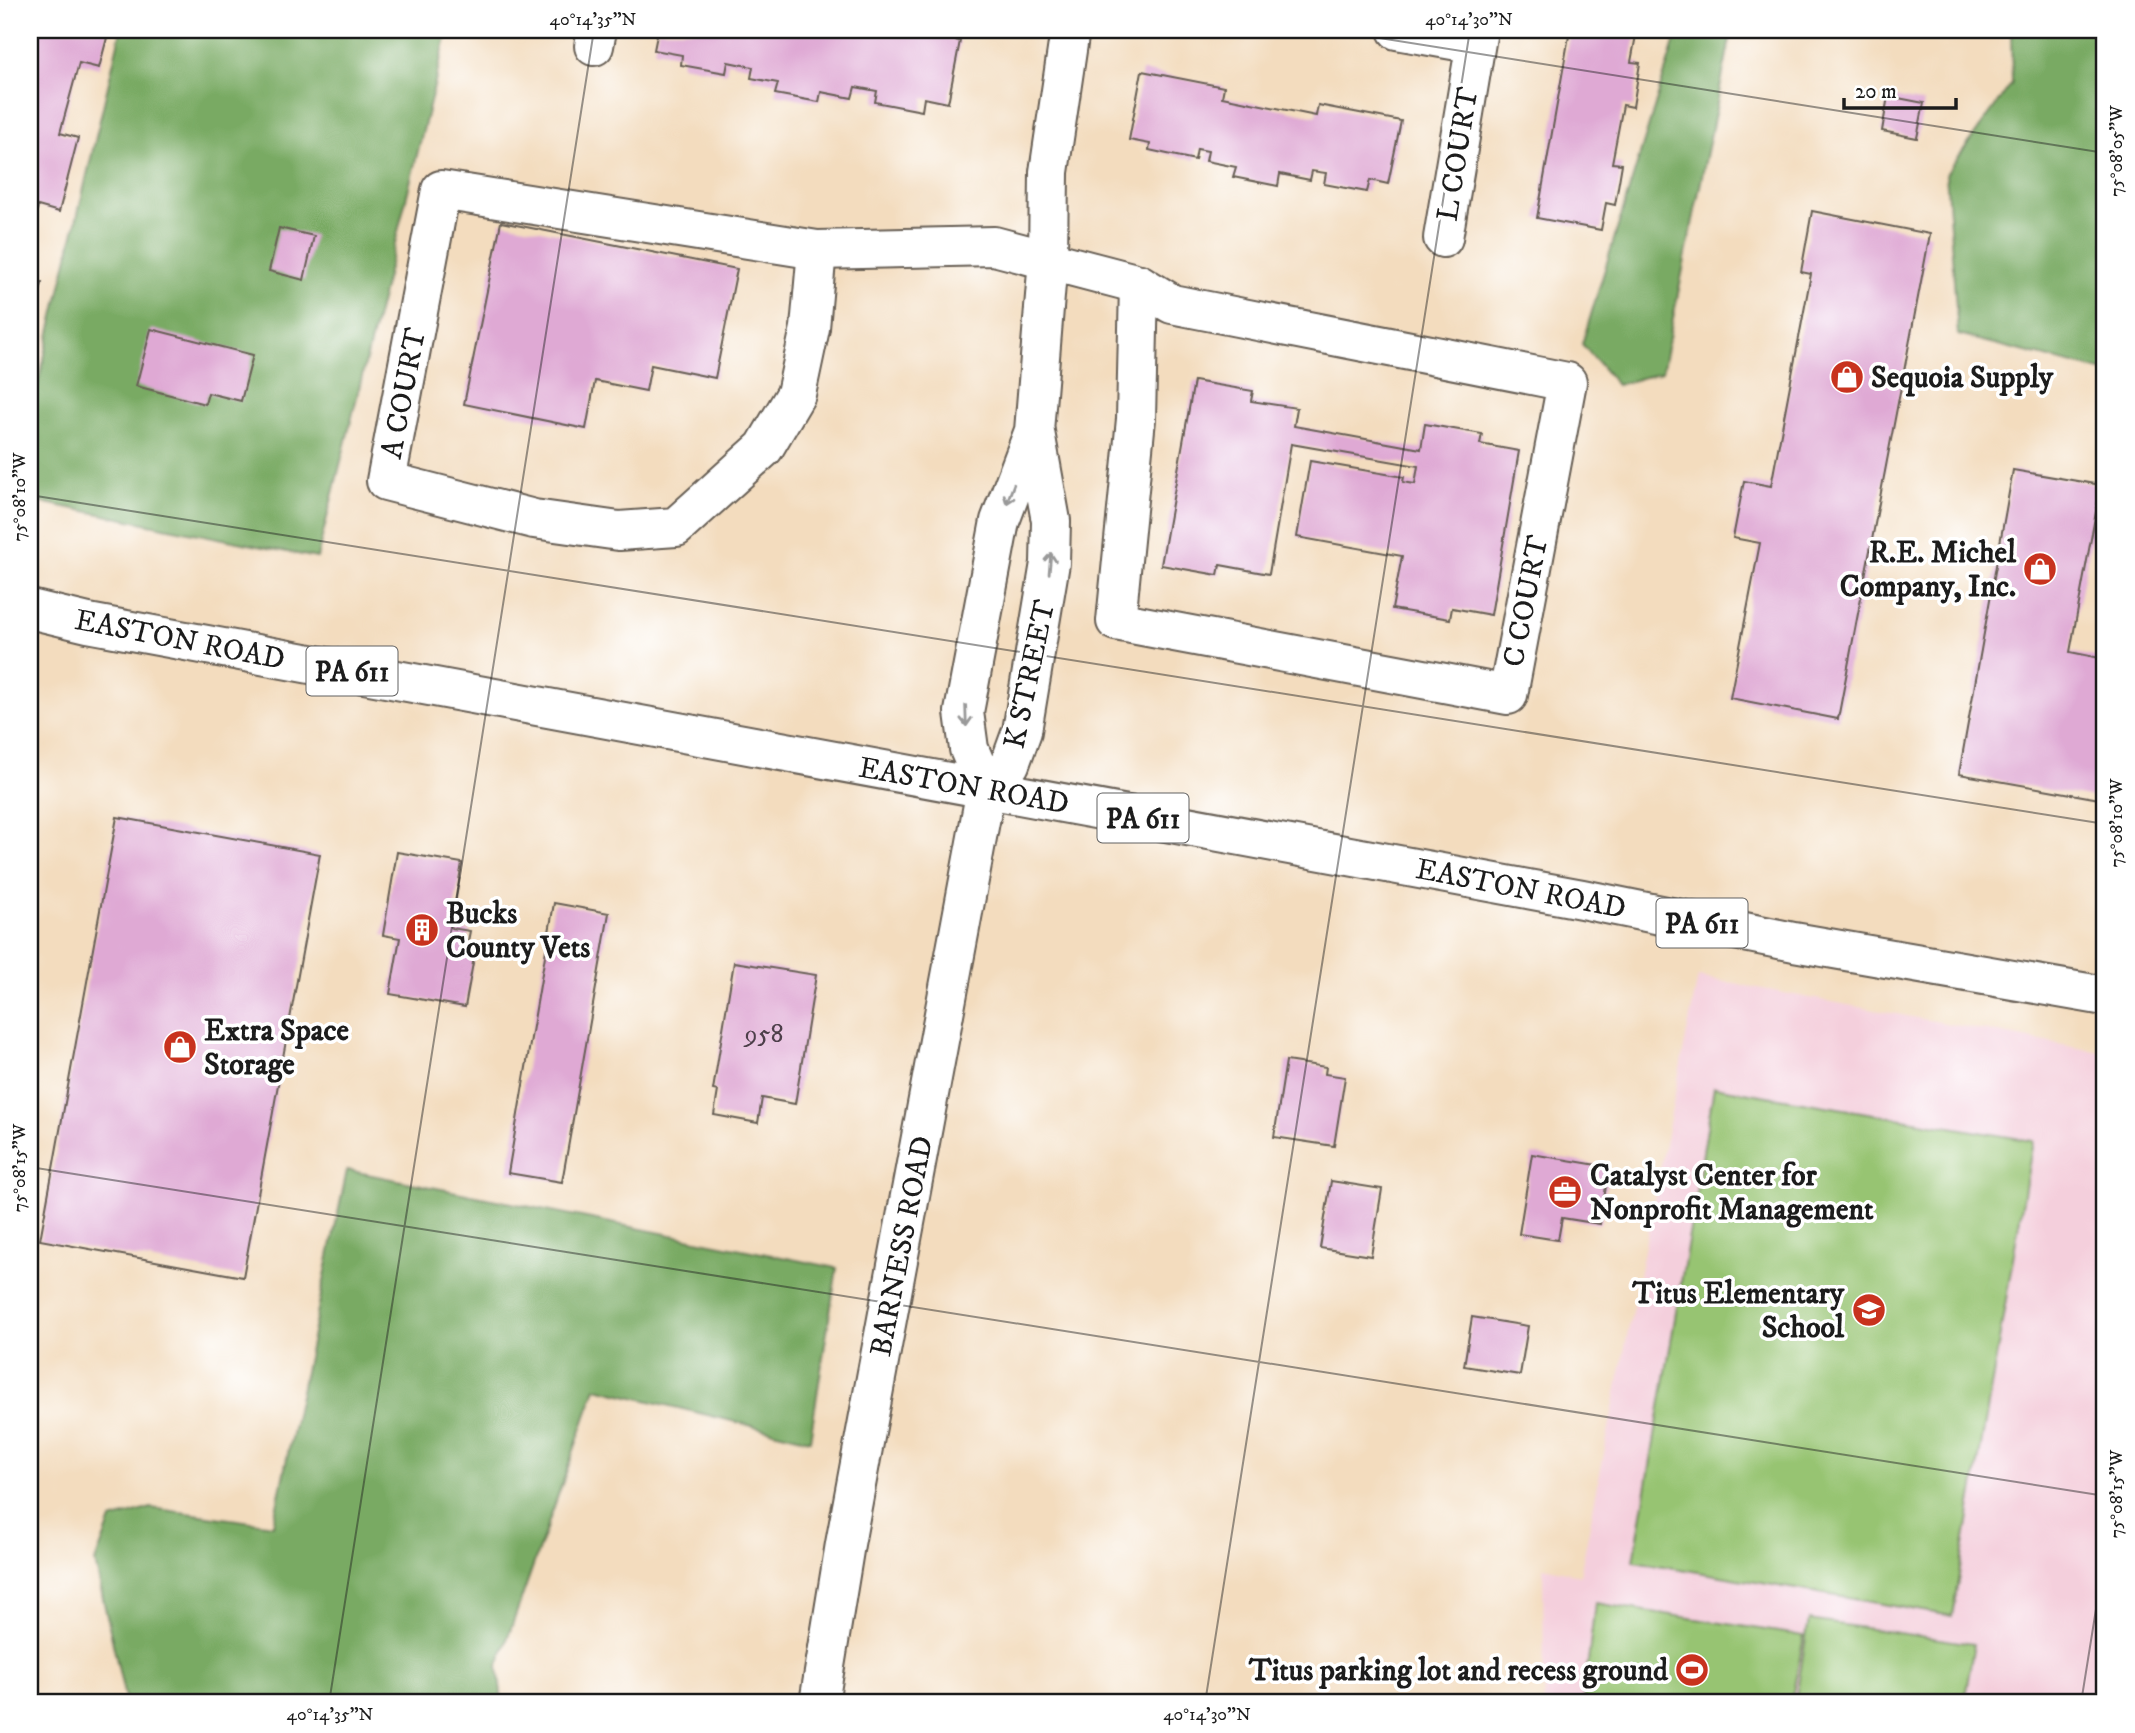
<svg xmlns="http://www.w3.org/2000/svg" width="2135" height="1733" font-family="'IM FELL DW Pica',serif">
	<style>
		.built { fill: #f4cfdc }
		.green { fill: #97c472; stroke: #5a7047; stroke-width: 2 }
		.forest { fill: #79aa64; stroke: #4a6340; stroke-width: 2 }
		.building { fill: #dfa9d4 }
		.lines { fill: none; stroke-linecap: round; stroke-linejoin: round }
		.street-casing { stroke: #675f55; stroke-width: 42 }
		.highway-casing { stroke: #675f55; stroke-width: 42 }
		.street { stroke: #fff; stroke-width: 38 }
		.highway { stroke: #fff; stroke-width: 38 }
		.oneway { stroke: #999 }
		.ticks { fill: none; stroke: #1c1c1c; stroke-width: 2; stroke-opacity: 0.45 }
		.labels { text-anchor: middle; stroke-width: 7; stroke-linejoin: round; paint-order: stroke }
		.number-label { font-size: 26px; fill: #4d3f4a }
		.shield { fill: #fff; stroke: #606060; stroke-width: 2 }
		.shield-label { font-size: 28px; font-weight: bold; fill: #1c1c1c }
		.street-label { font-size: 30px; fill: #1c1c1c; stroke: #fff }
		.poi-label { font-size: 30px; font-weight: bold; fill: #1c1c1c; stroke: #fff; text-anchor: start }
		.neatline { fill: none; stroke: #1c1c1c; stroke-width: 2.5 }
		.ticks-label { font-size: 18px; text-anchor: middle; fill: #1c1c1c }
	</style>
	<rect width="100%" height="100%" fill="#fff"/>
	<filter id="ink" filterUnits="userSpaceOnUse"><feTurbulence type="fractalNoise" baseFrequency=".0143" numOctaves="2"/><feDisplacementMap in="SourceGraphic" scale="14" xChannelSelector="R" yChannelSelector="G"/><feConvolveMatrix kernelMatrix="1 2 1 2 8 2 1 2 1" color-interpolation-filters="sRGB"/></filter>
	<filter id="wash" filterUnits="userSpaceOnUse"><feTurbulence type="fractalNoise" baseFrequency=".00686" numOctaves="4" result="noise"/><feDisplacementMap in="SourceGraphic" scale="28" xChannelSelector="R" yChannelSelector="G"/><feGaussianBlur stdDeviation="1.57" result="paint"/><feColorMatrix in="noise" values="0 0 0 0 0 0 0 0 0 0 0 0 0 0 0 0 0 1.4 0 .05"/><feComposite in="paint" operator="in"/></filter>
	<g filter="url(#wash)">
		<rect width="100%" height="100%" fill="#f3dcbe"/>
		<!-- built -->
		<polygon class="built" points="1698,977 2105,1053 2105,1703 1544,1703 1543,1567 1580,1575"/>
		<!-- green -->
		<g class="green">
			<polygon points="1714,1087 2033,1141 1952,1616 1634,1561"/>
			<polygon points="1595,1603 1804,1636 1791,1703 1583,1703"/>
			<polygon points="1809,1620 1974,1644 1964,1703 1795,1703"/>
		</g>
		<!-- forest -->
		<g class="forest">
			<polygon points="121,30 448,30 317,558 30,500 30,418"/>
			<polygon points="1678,30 1732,30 1662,372 1617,385 1582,344"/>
			<polygon points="2011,30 2105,30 2105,372 1958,335 1946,174 2012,83"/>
			<polygon points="347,1170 837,1268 810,1440 596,1388 498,1665 502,1703 126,1703 95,1562 111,1520 151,1508 273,1525"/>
		</g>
		<g id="blocks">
			<!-- building -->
			<g class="building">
				<polygon points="30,30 109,30 99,68 79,63 60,133 78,138 59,212 38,206 31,233"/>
				<polygon points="658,30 836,30 859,34 859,30 897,30 960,41 948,103 924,98 922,111 875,102 877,91 855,87 852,98 821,92 819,102 775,94 778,83 751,78 753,67 728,62 726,73 681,65 682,55 654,50"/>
				<polygon points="1570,30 1637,30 1631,62 1640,63 1633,107 1623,105 1612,163 1622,164 1615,205 1606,203 1601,230 1537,218"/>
				<polygon points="1142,71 1224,87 1222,97 1316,116 1318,105 1401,121 1388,184 1370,180 1367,192 1324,184 1326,173 1312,171 1310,180 1280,174 1278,186 1233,177 1236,167 1206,161 1208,151 1197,149 1195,160 1149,150 1150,144 1129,140"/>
				<polygon points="1888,96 1924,103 1917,138 1882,131"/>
				<polygon points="1812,211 1930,234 1838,719 1730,698 1760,543 1733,538 1744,481 1771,486 1811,274 1801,272"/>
				<polygon points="501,222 737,269 715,378 651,365 646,391 595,381 586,429 464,404"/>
				<polygon points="279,228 314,236 304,280 269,271"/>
				<polygon points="30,280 42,283 31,329 30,329"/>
				<polygon points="151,329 253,355 241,401 208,393 205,404 136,386"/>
				<polygon points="1194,381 1253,391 1251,401 1297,408 1294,426 1421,449 1425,424 1482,434 1480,444 1519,451 1491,615 1452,608 1450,619 1392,609 1402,556 1297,537 1310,461 1404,477 1403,482 1415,484 1418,466 1291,444 1269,574 1220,565 1218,575 1161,565"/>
				<polygon points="2013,470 2101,485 2070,652 2105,659 2105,800 1959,774"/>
				<polygon points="117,817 320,854 243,1277 40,1240"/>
				<polygon points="397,852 462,863 451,928 470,931 466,951 475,952 465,1007 390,994 400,938 383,935"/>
				<polygon points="554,903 609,913 562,1182 508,1173"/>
				<polygon points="734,962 816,975 795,1104 762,1098 758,1123 714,1115 718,1091 713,1090"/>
				<polygon points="1286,1061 1326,1067 1325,1074 1345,1077 1334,1146 1274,1137"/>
				<polygon points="1532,1154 1609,1167 1600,1224 1562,1218 1558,1240 1519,1234"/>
				<polygon points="1331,1181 1382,1189 1371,1256 1320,1248"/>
				<polygon points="1472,1317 1528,1326 1520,1375 1464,1366"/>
			</g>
		</g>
	</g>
	<g filter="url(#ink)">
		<use href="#blocks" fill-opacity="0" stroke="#675f55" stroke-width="2"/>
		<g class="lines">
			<!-- street casing -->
			<g class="street-casing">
				<g id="street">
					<polyline points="1397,30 1475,44"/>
					<polyline points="594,46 597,30"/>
					<polygon points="441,190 817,250 810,328 796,394 764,448 676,527 619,531 534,519 386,481"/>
					<polyline points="1443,238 1478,30"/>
					<polyline points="817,250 994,246 1139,284"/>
					<polygon points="1139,284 1172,304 1567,382 1508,695 1116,621 1136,419"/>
					<polyline points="986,789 969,749 964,712 1000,521 1034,431 1048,259 1049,172 1070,30"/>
					<polyline points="986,789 1010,764 1022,731 1050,563 1051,521 1035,432"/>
					<polyline points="819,1703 845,1544 986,789"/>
				</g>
			</g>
			<!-- highway casing -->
			<g class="highway-casing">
				<polyline id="highway" points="30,609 88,623 1582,899 1794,942 2105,996"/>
			</g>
			<!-- street -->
			<use href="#street" class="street"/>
			<!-- highway -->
			<use href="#highway" class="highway"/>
		</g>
		<!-- one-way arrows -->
		<defs><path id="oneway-shaft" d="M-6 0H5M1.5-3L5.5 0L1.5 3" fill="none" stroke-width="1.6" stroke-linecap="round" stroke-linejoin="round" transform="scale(1.75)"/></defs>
		<g class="oneway">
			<use href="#oneway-shaft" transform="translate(1010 494) rotate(111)"/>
			<use href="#oneway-shaft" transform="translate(1050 563) rotate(-85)"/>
			<use href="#oneway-shaft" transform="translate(966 716) rotate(88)"/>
		</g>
	</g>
	<!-- ticks -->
	<path class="ticks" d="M1329,30L2105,153M30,495L2105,824M30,1167L2105,1496M329,1703L594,30M1205,1703L1470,30M2081,1703L2105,1553"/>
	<!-- icons -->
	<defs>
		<g id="shop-disc" transform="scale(1.75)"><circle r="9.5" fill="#c8321e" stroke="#fff"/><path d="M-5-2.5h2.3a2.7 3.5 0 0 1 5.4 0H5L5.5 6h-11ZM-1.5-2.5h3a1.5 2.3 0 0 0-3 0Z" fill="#fff"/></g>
		<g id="building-disc" transform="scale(1.75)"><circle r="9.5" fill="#c8321e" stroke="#fff"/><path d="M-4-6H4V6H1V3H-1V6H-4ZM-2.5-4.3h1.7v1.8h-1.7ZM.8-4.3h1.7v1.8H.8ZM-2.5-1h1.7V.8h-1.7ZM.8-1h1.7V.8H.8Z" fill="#fff"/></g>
		<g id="office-disc" transform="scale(1.75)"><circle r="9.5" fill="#c8321e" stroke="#fff"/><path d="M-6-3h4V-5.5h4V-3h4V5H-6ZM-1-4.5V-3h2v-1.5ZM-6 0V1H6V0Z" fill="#fff"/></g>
		<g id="school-disc" transform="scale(1.75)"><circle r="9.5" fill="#c8321e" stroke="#fff"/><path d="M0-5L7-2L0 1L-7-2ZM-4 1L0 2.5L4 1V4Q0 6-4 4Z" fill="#fff"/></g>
		<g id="stadium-disc" transform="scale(1.75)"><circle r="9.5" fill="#c8321e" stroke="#fff"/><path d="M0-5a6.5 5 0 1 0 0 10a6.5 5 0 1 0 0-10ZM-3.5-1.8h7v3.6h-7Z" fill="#fff"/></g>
	</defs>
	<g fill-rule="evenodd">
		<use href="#shop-disc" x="1847" y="377"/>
		<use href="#shop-disc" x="2040" y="569"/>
		<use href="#building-disc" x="422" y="930"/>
		<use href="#shop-disc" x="180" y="1047"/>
		<use href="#office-disc" x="1565" y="1192"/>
		<use href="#school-disc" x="1869" y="1310"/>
		<use href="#stadium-disc" x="1692" y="1670"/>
	</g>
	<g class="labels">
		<!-- number labels -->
		<g class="number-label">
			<text x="764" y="1042">958</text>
		</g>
		<!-- shield labels -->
		<g class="shield">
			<rect x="306.5" y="646.5" width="91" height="49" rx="5"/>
			<rect x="1097.5" y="793.5" width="91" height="49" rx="5"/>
			<rect x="1656.5" y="898.5" width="91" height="49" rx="5"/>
		</g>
		<g class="shield-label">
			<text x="352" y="681">PA 611</text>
			<text x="1143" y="828">PA 611</text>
			<text x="1702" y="933">PA 611</text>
		</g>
		<!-- street labels -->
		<g class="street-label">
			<text transform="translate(1457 154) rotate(-81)" y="10">L COURT</text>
			<text transform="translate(403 393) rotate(-79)" y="10">A COURT</text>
			<text transform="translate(1525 601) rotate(-79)" y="10">C COURT</text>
			<text transform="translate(180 639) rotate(11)" y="10">EASTON ROAD</text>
			<text transform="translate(1029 674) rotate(-78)" y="10">K STREET</text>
			<text transform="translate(964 785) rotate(10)" y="10">EASTON ROAD</text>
			<text transform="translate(1521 888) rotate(11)" y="10">EASTON ROAD</text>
			<text transform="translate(901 1246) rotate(-79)" y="10">BARNESS ROAD</text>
		</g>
		<!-- poi labels -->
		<g class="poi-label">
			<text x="1871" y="387">Sequoia Supply</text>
			<text x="2016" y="562" text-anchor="end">R.E. Michel<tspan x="2016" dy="34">Company, Inc.</tspan></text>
			<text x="446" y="923">Bucks<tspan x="446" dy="34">County Vets</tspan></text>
			<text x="204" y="1040">Extra Space<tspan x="204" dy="34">Storage</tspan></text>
			<text x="1590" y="1185">Catalyst Center for<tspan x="1590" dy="34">Nonprofit Management</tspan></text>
			<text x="1844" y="1303" text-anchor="end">Titus Elementary<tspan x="1844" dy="34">School</tspan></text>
			<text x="1668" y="1680" text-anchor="end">Titus parking lot and recess ground</text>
		</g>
	</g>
	<!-- margin -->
	<rect width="2135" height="1733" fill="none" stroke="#fff" stroke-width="77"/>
	<!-- scale -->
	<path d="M1844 98v10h112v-10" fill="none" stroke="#1c1c1c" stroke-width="3.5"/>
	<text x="1855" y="98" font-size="21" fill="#1c1c1c" stroke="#ffffff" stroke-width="5" paint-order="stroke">20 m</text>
	<rect x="38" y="38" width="2058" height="1656" class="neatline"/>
	<g class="ticks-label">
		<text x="593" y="25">40°14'35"N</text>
		<text x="1469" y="25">40°14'30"N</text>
		<text transform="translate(2116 151) rotate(-90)" y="6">75°08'05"W</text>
		<text transform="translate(19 497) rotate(-90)" y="6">75°08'10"W</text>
		<text transform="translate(2116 823) rotate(-90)" y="6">75°08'10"W</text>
		<text transform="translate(19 1168) rotate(-90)" y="6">75°08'15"W</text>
		<text transform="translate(2116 1494) rotate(-90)" y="6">75°08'15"W</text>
		<text x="330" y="1720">40°14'35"N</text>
		<text x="1207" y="1720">40°14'30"N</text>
	</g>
</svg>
